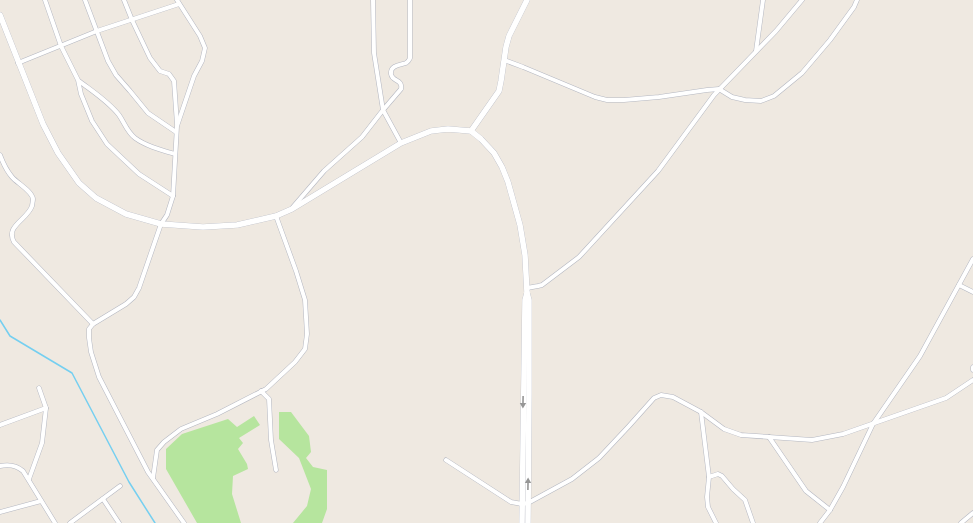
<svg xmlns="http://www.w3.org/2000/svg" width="973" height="523" font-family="Mulish,sans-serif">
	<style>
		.green { fill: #b6e59e }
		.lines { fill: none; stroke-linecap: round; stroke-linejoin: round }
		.stream { stroke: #75cff0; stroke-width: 1.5 }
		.street-casing { stroke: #b4b7c1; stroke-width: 5 }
		.secondary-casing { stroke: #b4b7c1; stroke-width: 6 }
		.street { stroke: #fff; stroke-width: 4 }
		.secondary { stroke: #fff; stroke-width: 5.5 }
		.oneway { fill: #969696 }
	</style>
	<rect width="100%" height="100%" fill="#efe9e1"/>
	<!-- green -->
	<g class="green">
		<polygon points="279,412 291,412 309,436 311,452 306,458 313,467 327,470 327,509 322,523 293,523 307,506 311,489 299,458 279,439"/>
		<polygon points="254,416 260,425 239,438 243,443 238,449 247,464 248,469 233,476 232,494 241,523 197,523 166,469 166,449 182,434 228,419 237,427"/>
	</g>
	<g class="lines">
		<!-- stream -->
		<polyline class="stream" points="0,320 10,336 72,373 129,482 155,523"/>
		<!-- street casing -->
		<g class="street-casing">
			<g id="street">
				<polyline points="45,0 61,46 78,80 81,94 92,121 107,144 139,174 173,196"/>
				<polyline points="85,0 108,61 116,75 130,91 148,113 176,132"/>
				<polyline points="124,0 132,20 150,58 160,71 169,74 174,81 177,124"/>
				<polyline points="177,0 200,36 205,48 202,61 194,76 177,126 173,196 167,215 161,224 139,288 134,297 126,304 93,324 89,329 89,338 91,352 99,377 148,472 184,523"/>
				<polyline points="373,0 374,53 383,110 401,143"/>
				<polyline points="756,51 763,0"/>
				<polyline points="504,60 523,67 595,97 607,100 624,100 659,97 707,90 719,89 732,97 745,100 761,101 774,96 802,73 830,40 854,7 857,0"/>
				<polyline points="18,63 97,31 179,4"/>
				<path d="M79,81C92,91 108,101 119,115C124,122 127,132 135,138C146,146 161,150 175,154"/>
				<path d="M0,155C3,163 6,170 12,177C17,183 32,191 33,199C33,201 32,205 32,206C27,220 5,226 14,242L93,324"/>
				<path d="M293,207L324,171L362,137L383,110L401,89C403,79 392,82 391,74C390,65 401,65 406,63C409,61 409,60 410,58V0"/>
				<polyline points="959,285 973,292"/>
				<polyline points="527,288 538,286 542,285 579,257 658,171 714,95 776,31 802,0"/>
				<polyline points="973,367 973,370"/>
				<polyline points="261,391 269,399 271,440 276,470"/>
				<polyline points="701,412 709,477"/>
				<polyline points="0,425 46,408"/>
				<polyline points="769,437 806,491 830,510"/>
				<polyline points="446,460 511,502 522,504 528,503 572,479 599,458 629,426 654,398 661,395 673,397 701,412 724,429 741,435 812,440 843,434 946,398 973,380"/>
				<path d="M0,466C9,464 16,465 23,471L55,523"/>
				<polyline points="153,478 157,450 164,442 181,429 217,414 266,389 295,362 305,349 307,334 305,300 296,271 276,216"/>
				<polyline points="29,479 42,443 46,408 39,388"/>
				<polyline points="103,499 119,523"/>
				<polyline points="0,512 41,501"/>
				<polyline points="70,523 120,486"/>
				<polyline points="716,523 708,507 707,497 709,477 718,474 722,476 733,489 745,500 753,523"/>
				<polyline points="820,523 830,510 843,487 873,424 920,356 973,259"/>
				<polyline points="961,523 973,513"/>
			</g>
		</g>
		<!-- secondary casing -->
		<g class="secondary-casing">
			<g id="secondary">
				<polyline points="0,15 43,124 58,153 79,183 96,198 126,214 161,224 203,227 237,225 276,216 292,209 401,143 431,131 448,129 471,131 481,139 494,153 502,167 508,182 520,225 525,255 527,293 529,300 529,394 528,523"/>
				<polyline points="471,131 499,91 501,81 506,47 509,36 527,0"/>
				<polyline points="522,523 525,300 527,293"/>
			</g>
		</g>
		<!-- street -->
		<use href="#street" class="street"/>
		<!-- secondary -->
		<use href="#secondary" class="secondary"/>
	</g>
	<!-- one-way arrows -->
	<defs><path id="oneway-solid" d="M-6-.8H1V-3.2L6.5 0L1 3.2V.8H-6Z"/></defs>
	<g class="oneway">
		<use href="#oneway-solid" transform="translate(523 402) rotate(91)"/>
		<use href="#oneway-solid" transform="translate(528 484) rotate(-89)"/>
	</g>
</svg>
